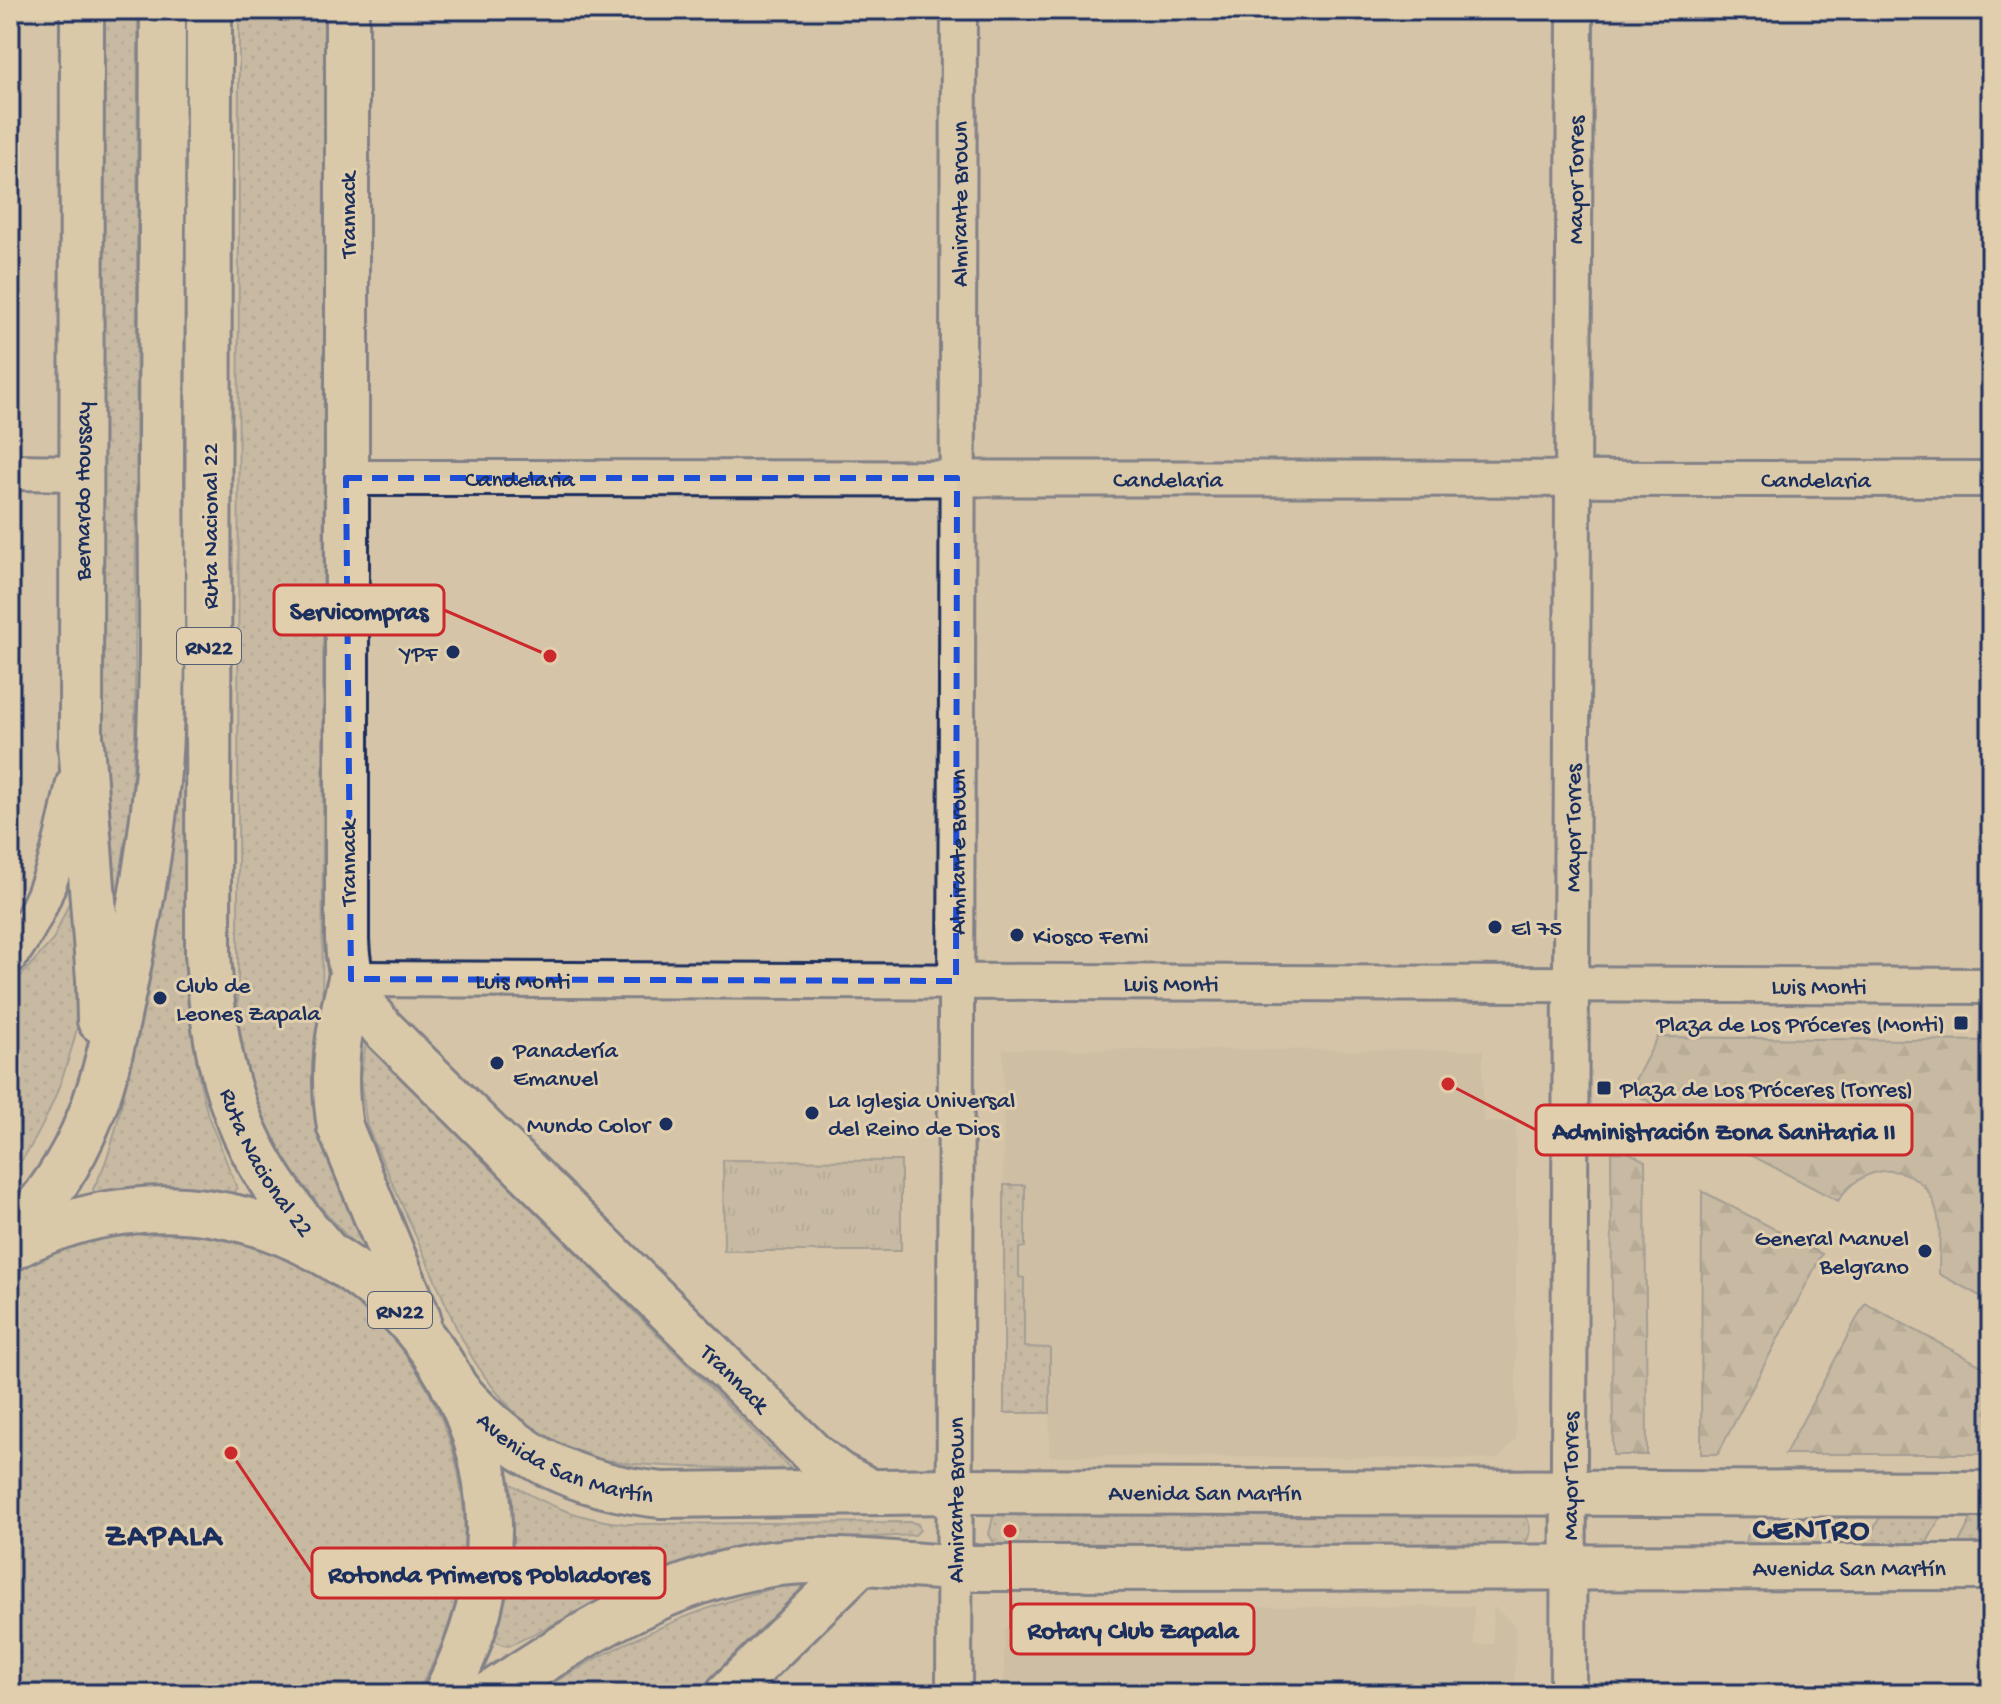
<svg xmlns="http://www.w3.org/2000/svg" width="2001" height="1704" font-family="'Gochi Hand',sans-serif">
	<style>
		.built { fill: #c6b8a1 }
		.grass { fill: url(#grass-tufts); stroke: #686e7c; stroke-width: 2 }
		.forest { fill: url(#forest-firs); stroke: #686e7c; stroke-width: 2 }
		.park { fill: url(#park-dots); stroke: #686e7c; stroke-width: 2 }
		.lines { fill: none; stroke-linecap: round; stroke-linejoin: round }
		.minor-casing { stroke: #1b2f5e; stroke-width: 40 }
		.tertiary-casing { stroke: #1b2f5e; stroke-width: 48 }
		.secondary-casing { stroke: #1b2f5e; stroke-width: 50 }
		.primary-casing { stroke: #1b2f5e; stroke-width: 50 }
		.minor { stroke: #e1ceac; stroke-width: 34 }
		.tertiary { stroke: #e1ceac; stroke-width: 42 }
		.secondary { stroke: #e1ceac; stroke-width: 44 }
		.primary { stroke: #e1ceac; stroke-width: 44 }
		.marked { fill: none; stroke: #1d4ed8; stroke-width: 6; stroke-dasharray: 16 10; stroke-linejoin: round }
		.poi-dot { fill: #1b2f5e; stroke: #e1ceac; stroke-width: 3 }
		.labels { text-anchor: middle; stroke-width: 6; stroke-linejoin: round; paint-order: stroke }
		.shield { fill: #e1ceac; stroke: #565f75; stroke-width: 2 }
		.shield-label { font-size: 22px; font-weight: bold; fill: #1b2f5e }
		.street-label { font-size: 24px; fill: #1b2f5e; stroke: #e1ceac }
		.poi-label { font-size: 24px; fill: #1b2f5e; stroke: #e1ceac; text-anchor: start }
		.district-label { font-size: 32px; font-weight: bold; letter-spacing: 2px; fill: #1b2f5e; stroke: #e1ceac }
		.leader { fill: none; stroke: #cd282b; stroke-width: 3 }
		.callout-dot { fill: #cd282b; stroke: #e1ceac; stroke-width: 3 }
		.callout { fill: #e1ceac; stroke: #cd282b; stroke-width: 3 }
		.callout-label { font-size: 26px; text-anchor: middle; font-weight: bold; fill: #1b2f5e }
	</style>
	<defs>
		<pattern id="grass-tufts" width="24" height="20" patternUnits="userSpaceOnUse" patternTransform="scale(2)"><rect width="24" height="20" fill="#b6ac9b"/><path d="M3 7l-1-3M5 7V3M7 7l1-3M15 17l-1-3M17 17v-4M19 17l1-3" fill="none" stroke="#938c82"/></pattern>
		<pattern id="forest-firs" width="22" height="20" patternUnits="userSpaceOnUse" patternTransform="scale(2)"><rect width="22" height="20" fill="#b6ac9b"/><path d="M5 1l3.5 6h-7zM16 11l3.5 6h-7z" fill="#938c82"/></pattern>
		<pattern id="park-dots" width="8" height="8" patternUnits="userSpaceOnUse" patternTransform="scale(2)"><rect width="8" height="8" fill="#b6ac9b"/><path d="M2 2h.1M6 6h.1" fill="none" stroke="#938c82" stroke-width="1.8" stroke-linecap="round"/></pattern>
	</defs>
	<rect width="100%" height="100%" fill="#d5c4a7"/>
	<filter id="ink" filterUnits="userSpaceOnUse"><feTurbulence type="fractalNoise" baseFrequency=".0125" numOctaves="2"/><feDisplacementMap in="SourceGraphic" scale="16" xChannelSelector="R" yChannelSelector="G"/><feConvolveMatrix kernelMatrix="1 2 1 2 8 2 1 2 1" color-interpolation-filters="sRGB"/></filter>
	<g filter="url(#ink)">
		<!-- built -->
		<g class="built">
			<polygon points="1003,1049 1483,1050 1483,1122 1516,1122 1516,1440 1498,1459 1049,1456 1050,1413 1004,1413"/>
			<polygon points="1474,1606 1474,1644 1493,1644 1493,1606 1515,1625 1515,1694 1004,1694 1004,1630 1028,1608"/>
		</g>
		<!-- grass -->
		<polygon class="grass" points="723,1160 901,1161 901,1251 724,1251"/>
		<!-- forest -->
		<g class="forest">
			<path d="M1658,1037L1991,1041V1302L1939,1274C1939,1252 1942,1226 1935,1206C1919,1158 1861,1162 1838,1201L1629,1091Z"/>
			<polygon points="1611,1143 1645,1161 1647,1455 1613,1455"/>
			<polygon points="1702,1191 1822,1254 1718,1454 1701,1454"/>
			<polygon points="1865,1303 1991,1371 1991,1454 1785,1454"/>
		</g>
		<!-- park -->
		<g class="park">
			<polygon points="99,10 138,10 135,739 128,845 110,982 96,767"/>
			<path d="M239,10H325L322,1113L382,1272C302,1193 251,1132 238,1016Z"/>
			<path d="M183,706L191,1011L200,1083L208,1116L237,1188L232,1194L192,1190L94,1195L93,1189C115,1150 121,1104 130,1061C154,944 167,824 183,706Z"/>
			<path d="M80,865C81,903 87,944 84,982C80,1040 49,1131 10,1175V988L53,940L69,903Z"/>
			<path d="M366,1042L792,1470C759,1469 726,1468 693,1467C638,1465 585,1465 538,1433C511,1413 491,1387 473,1359L456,1327L367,1126L360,1078Z"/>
			<polygon points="1004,1185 1025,1185 1025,1247 1019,1248 1019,1277 1024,1278 1024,1347 1050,1348 1050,1413 1004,1413"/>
			<path d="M158,1229C198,1233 239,1236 277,1252C392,1300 470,1420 464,1545C462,1598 443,1649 416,1694H10V1273C60,1244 101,1236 158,1229Z"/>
			<path d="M504,1482H508C547,1506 582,1520 627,1524L912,1522L918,1524L920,1530L915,1535L794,1541L652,1576L509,1646C500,1645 495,1643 493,1634Z"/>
			<polygon points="1765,1504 1854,1504 1827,1556 1737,1556"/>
			<polygon points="1887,1504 1947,1504 1920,1556 1859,1556"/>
			<polygon points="1979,1504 1991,1504 1991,1556 1952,1556"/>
			<path d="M1520,1509C1531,1521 1533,1532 1524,1546L998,1550L989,1534L993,1517L999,1511Z"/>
			<path d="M810,1580L695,1694H535C620,1641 711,1599 810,1580Z"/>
		</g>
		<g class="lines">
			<!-- minor casing -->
			<g class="minor-casing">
				<g id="minor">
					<polyline points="10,472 81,473"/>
					<path id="s1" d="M346,478L1991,479"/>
					<path d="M10,956C49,903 62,846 74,783"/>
					<path id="s2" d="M351,979L1991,986"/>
					<path id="s3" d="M954,1694L959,10"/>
					<path id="s4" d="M1568,1694L1575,10"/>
				</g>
			</g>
			<!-- tertiary casing -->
			<g class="tertiary-casing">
				<g id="tertiary">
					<path id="s5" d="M347,10V940C348,976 358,1000 382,1028L814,1455L839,1474L873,1492"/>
					<path id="s6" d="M81,743L82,10"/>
					<polyline points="727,1694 860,1564"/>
				</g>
			</g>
			<!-- secondary casing -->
			<g class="secondary-casing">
				<g id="secondary">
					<path id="s7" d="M454,1387C513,1455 572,1486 662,1495L954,1491L1991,1494"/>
					<path id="s8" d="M491,1694C574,1638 670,1578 771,1564C831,1556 894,1565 954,1568L1991,1567"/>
				</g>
			</g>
			<!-- primary casing -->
			<g class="primary-casing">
				<g id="primary">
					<path id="s9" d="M209,10L208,953C215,1082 239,1154 326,1252"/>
					<polyline points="81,743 99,979 100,1020"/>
					<path d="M351,979C338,1032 331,1072 340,1127L418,1318"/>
					<path d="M10,1238C89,1159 105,1083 126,977C140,909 152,841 158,771C165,664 161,555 161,447C162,302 162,156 163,10"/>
					<path d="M11,1248C71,1215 143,1202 211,1213C364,1237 488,1367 489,1525C490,1585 473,1641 446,1694"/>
				</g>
			</g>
			<!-- minor -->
			<use href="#minor" class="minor"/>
			<!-- tertiary -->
			<use href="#tertiary" class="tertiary"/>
			<!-- secondary -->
			<use href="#secondary" class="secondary"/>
			<!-- primary -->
			<use href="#primary" class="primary"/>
		</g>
	</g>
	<!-- marked area -->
	<path d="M0 0H2001V1704H0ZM346,478H957L956,981L351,979Z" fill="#d5c4a7" fill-opacity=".55" fill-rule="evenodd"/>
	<path class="marked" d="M346,478H957L956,981L351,979Z"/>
	<!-- markers -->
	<g class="poi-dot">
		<circle cx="453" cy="652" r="8"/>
		<circle cx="1495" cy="927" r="8"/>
		<circle cx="1017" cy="935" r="8"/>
		<circle cx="160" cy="998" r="8"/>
		<rect x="1953" y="1015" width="16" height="16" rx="4"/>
		<circle cx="497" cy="1063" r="8"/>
		<rect x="1596" y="1080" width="16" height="16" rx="4"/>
		<circle cx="812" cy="1113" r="8"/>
		<circle cx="666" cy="1124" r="8"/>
		<circle cx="1925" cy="1251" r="8"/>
	</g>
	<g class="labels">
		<!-- shield labels -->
		<g class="shield">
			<rect x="177" y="628" width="64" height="36" rx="6"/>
			<rect x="368" y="1292" width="64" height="36" rx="6"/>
		</g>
		<g class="shield-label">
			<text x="209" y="654">RN22</text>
			<text x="400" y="1318">RN22</text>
		</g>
		<!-- street labels -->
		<g class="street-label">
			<text dy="8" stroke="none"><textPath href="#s4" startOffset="1514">Mayor Torres</textPath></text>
			<text dy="8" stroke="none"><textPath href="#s3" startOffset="1490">Almirante Brown</textPath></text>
			<text transform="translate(347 215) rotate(-90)" y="8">Trannack</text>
			<text dy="8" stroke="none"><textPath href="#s1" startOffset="174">Candelaria</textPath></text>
			<text dy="8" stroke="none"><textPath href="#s1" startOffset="822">Candelaria</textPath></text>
			<text dy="8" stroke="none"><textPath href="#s1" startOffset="1470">Candelaria</textPath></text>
			<text dy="8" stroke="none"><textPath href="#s6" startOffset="252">Bernardo Houssay</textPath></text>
			<text transform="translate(209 526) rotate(-90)" y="8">Ruta Nacional 22</text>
			<text dy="8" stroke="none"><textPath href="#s4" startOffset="866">Mayor Torres</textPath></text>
			<text dy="8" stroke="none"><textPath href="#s3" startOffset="842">Almirante Brown</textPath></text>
			<text transform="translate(347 863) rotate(-90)" y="8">Trannack</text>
			<text dy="8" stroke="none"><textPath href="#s2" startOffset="172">Luis Monti</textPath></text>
			<text dy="8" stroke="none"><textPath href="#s2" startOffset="820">Luis Monti</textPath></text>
			<text dy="8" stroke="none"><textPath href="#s2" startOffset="1468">Luis Monti</textPath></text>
			<text dy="8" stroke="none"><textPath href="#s9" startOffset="1164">Ruta Nacional 22</textPath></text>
			<text dy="8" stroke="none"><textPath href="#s5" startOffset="1524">Trannack</textPath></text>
			<text dy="8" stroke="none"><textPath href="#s7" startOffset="136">Avenida San Martín</textPath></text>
			<text dy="8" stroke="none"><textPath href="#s4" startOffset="218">Mayor Torres</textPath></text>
			<text dy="8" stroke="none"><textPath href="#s7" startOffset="784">Avenida San Martín</textPath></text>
			<text dy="8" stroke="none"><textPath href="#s3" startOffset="194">Almirante Brown</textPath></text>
			<text dy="8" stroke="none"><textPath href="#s8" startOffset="1390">Avenida San Martín</textPath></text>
		</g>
		<!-- poi labels -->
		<g class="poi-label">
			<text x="437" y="660" text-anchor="end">YPF</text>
			<text x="1511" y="935">El 75</text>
			<text x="1033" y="943">Kiosco Ferni</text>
			<text x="176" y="992">Club de<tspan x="176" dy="28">Leones Zapala</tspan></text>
			<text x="1945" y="1031" text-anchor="end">Plaza de Los Próceres (Monti)</text>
			<text x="513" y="1057">Panadería<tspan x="513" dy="28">Emanuel</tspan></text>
			<text x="1620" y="1096">Plaza de Los Próceres (Torres)</text>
			<text x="828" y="1107">La Iglesia Universal<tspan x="828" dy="28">del Reino de Dios</tspan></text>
			<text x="650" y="1132" text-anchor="end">Mundo Color</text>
			<text x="1909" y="1245" text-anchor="end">General Manuel<tspan x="1909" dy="28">Belgrano</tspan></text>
		</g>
		<!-- district labels -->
		<g class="district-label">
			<text x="1812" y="1538">CENTRO</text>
			<text x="164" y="1544">ZAPALA</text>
		</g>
	</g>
	<!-- callouts -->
	<path class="leader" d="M550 656L444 610M1448 1084L1536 1130M231 1453L312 1573M1010 1531L1011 1629"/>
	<g class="callout-dot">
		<circle cx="550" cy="656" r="8"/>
		<circle cx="1448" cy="1084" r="8"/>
		<circle cx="231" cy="1453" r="8"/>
		<circle cx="1010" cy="1531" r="8"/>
	</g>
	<g class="callout">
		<rect x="274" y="585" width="170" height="50" rx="8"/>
		<rect x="1536" y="1105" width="376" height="50" rx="8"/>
		<rect x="312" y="1548" width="353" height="50" rx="8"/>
		<rect x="1011" y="1604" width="243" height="50" rx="8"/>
	</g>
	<g class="callout-label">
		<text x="359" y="619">Servicompras</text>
		<text x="1724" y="1139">Administración Zona Sanitaria II</text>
		<text x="489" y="1582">Rotonda Primeros Pobladores</text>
		<text x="1133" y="1638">Rotary Club Zapala</text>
	</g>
	<!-- margin -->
	<rect width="2001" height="1704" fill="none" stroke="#e1ceac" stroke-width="40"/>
	<rect x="20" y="20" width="1961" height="1664" fill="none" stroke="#1b2f5e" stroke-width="3" filter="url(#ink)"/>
</svg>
